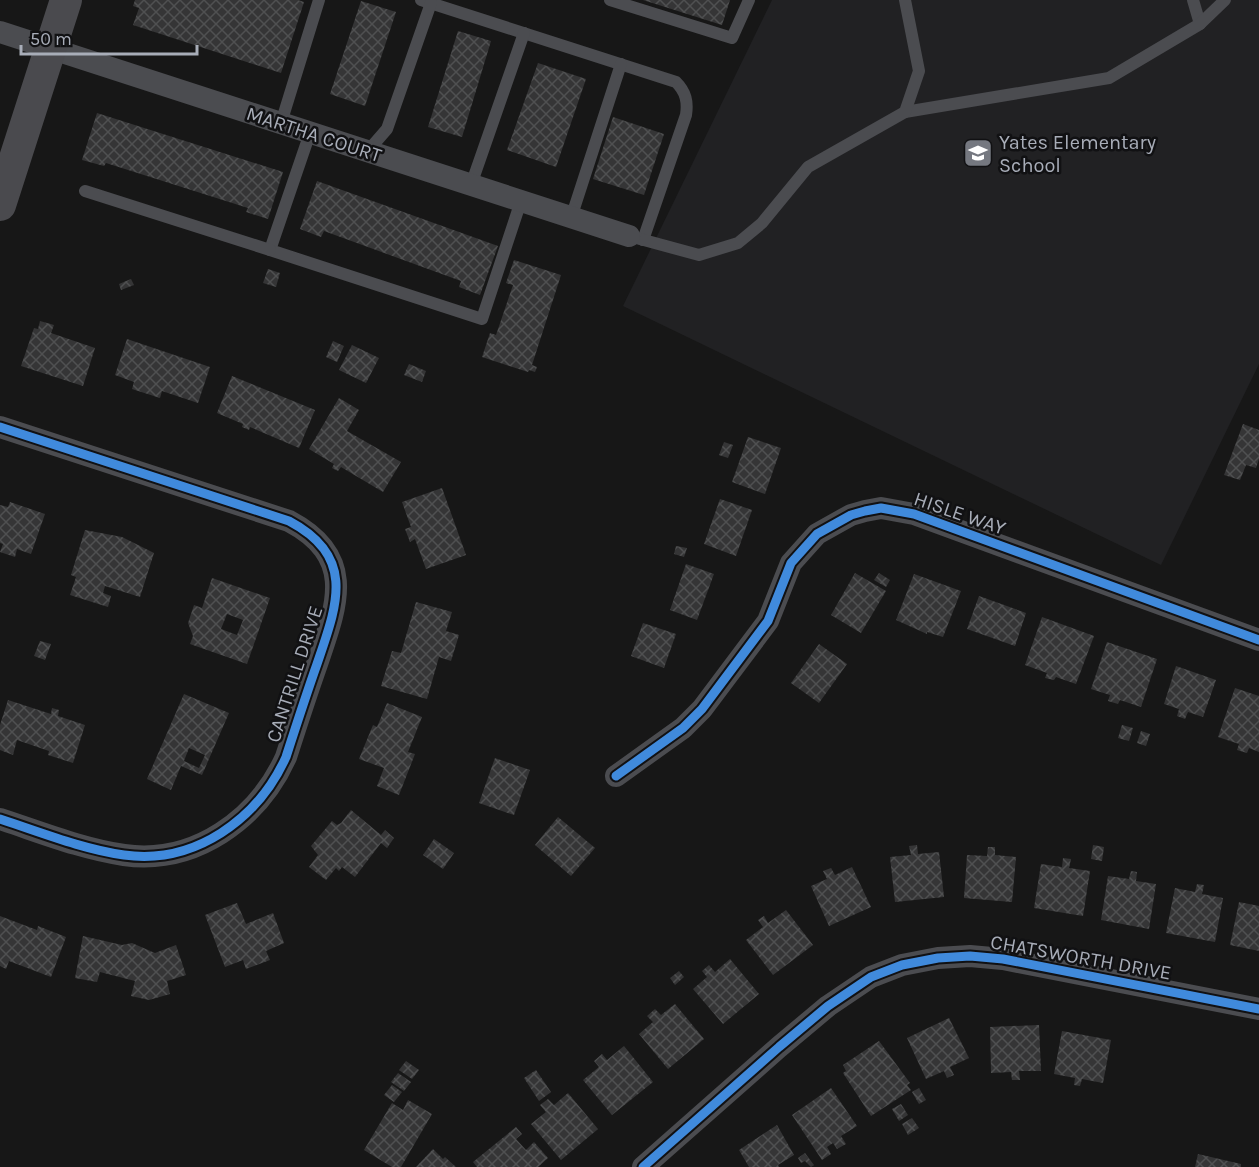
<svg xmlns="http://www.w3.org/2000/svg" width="1259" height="1167" font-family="Karla,sans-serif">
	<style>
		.built { fill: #212123 }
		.building { fill: url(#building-cross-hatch); fill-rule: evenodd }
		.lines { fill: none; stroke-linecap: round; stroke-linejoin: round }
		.lane { stroke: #4b4c50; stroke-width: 12 }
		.street { stroke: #4b4c50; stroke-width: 22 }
		.secondary { stroke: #4a4a4e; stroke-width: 32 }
		.cycleway-casing { stroke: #111113; stroke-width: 13 }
		.cycleway { stroke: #408adc; stroke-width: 9 }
		.labels { text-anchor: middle; stroke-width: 5; stroke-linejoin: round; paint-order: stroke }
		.street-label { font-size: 20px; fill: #a8adb8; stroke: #111113 }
		.poi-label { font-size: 20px; fill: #a8adb8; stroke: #111113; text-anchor: start }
	</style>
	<defs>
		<pattern id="building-cross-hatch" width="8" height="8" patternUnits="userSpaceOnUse" patternTransform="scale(1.5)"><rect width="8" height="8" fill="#353536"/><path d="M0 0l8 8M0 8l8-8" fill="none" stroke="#4f5051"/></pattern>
	</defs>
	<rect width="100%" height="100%" fill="#171717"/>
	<!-- built -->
	<polygon class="built" points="772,0 1259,0 1259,364 1161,565 623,306"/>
	<!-- building -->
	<g class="building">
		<polygon points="135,0 298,0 304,2 281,73 133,25 139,8 133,6"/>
		<polygon points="643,0 730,0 722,25"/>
		<polygon points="361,1 396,12 365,106 330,94"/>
		<polygon points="458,31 491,41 462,137 428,127"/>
		<polygon points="538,63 586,79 556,167 507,150"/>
		<polygon points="97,113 283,172 268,219 246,212 248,208 106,163 104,166 82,160"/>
		<polygon points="613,117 664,134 644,195 593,179"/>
		<polygon points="317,181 498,246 480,295 459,287 461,281 324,231 321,237 300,229"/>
		<polygon points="514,260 561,275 532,365 537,367 535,372 529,370 528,372 482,357 490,333 496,335 513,285 506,283"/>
		<polygon points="268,269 280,273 276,287 263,283"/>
		<polygon points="131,279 134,285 121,290 119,284"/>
		<polygon points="40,321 54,325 51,333 95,348 83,386 21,366 34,328 38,329"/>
		<polygon points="127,339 210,367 198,403 162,391 160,398 132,389 134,382 115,375"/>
		<polygon points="333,341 344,346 337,362 326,357"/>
		<polygon points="352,345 379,358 366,383 339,370"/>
		<polygon points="409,364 426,371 422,382 404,375"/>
		<polygon points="232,376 315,410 299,448 250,427 249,430 242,427 243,424 217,413"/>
		<polygon points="339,398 359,410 347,431 401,462 383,492 341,467 338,471 332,468 334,464 309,449"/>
		<polygon points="1243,424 1259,430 1259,459 1256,468 1246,465 1240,480 1224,475"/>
		<polygon points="748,437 781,448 765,494 732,482"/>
		<polygon points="724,442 733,445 728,458 719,455"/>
		<polygon points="442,488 466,555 426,569 415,539 410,542 405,529 411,527 402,502"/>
		<polygon points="720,499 752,510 736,556 704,544"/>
		<polygon points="10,502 45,514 31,554 17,549 15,557 0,552 3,544 0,543 0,505 8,507"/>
		<polygon points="85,530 122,537 154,553 140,597 105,586 103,593 111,596 108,607 70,595 76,577 71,575"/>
		<polygon points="676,546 687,548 684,557 674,554"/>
		<polygon points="686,564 714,574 697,620 670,610"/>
		<polygon points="855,573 886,591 861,633 831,615"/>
		<polygon points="879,573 890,580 886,587 874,580"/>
		<polygon points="914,574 961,591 943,637 927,632 927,634 896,620"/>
		<path d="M212,578L270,598L247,664L190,644L193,636L188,623L194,605L202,608ZM227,614L243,620L237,635L221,629Z"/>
		<polygon points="979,596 1026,613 1015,646 967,629"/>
		<polygon points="416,602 452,612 446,631 459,635 451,661 439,657 427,699 381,686 392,651 401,653"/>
		<polygon points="1042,617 1094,636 1076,684 1056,677 1054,680 1045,678 1047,673 1025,665"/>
		<polygon points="643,623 676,634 664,668 631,656"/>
		<polygon points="40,641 51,644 45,660 34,656"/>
		<polygon points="1107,642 1157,659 1141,707 1120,700 1118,704 1108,701 1110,695 1091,689"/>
		<polygon points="819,644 847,664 819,703 791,683"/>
		<polygon points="1176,666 1216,680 1203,717 1188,712 1185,719 1177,716 1179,709 1164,704"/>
		<polygon points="1235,688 1259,696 1259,752 1249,748 1247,753 1237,750 1239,744 1218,737"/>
		<path d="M184,694L229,713L202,775L181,766L171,790L147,779ZM189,748L205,755L199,768L184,761Z"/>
		<polygon points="8,700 51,714 52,708 59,710 58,716 85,725 73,763 48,755 49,751 17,740 13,755 0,750 0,725"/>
		<polygon points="387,703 422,717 408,752 415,754 399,795 377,786 384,768 359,759 373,725 377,727"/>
		<polygon points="1122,725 1133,728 1129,741 1118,738"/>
		<polygon points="1141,731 1150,734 1146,746 1137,743"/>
		<polygon points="495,758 530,770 514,815 479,803"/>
		<polygon points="351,810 381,835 385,830 394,838 387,848 381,843 355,877 342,867 339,871 336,868 326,880 309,867 318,855 311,846 332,821 337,825 341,823"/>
		<polygon points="558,817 595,848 571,876 535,845"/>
		<polygon points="434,839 454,853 443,869 423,855"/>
		<polygon points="917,845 918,854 939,852 944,897 895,902 890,857 911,855 909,846"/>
		<polygon points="1093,845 1104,847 1102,861 1091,859"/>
		<polygon points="988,847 995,847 995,855 1016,857 1012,902 964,898 967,855 987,856"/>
		<polygon points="1063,858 1071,859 1069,868 1090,871 1083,916 1034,908 1041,864 1062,867"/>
		<polygon points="852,867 871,907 829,926 811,886 827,879 823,871 831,868 835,875"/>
		<polygon points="1131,871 1137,872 1136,881 1156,884 1149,929 1101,920 1108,876 1129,879"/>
		<polygon points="1197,884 1204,885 1202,894 1223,898 1215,942 1166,933 1175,888 1195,892"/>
		<polygon points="1239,902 1259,906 1259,951 1230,945"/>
		<polygon points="237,903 246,924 273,913 284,943 266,951 270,960 246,969 243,960 225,967 205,915"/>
		<polygon points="786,910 813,945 773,975 746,940 763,927 758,920 764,916 768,923"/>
		<polygon points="0,916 37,930 38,926 66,937 51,977 9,961 6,969 0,966"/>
		<polygon points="83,936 122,945 132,943 155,953 176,945 186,975 167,981 170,994 149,1000 131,996 135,981 100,972 97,982 75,978"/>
		<polygon points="730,959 759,994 723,1024 693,989 707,977 702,971 709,965 715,972"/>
		<polygon points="679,971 684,977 675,985 670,978"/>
		<polygon points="675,1004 704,1039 668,1069 639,1034 653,1022 647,1016 655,1009 661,1015"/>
		<polygon points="949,1018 969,1058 950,1067 954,1075 947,1078 944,1071 926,1079 907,1038"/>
		<polygon points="1039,1025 1041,1071 1019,1071 1020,1080 1012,1080 1011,1072 991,1073 990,1027"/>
		<polygon points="1062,1031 1111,1040 1103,1083 1082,1079 1080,1086 1074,1085 1075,1078 1054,1074"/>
		<polygon points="879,1041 910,1083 907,1085 911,1090 871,1116 843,1073 846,1071 843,1065"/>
		<polygon points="624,1046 653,1082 612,1115 583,1080 599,1067 594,1061 602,1054 607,1060"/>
		<polygon points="406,1061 419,1070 412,1079 399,1070"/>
		<polygon points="536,1070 551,1092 539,1101 524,1078"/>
		<polygon points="398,1073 411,1082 404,1091 391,1082"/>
		<polygon points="392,1085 402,1092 394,1102 384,1095"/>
		<polygon points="831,1088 857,1126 841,1136 846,1144 837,1149 833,1143 827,1147 831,1154 822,1160 792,1115"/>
		<polygon points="919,1088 926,1100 919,1104 912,1092"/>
		<polygon points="568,1093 598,1129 561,1160 531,1124 546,1112 540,1105 548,1099 554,1105"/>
		<polygon points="408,1100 432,1114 401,1167 392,1167 364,1150 392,1103 403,1110"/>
		<polygon points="901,1104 908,1115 899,1121 892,1109"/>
		<polygon points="912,1118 919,1128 908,1135 902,1124"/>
		<polygon points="777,1125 794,1155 778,1165 779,1167 749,1167 739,1150"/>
		<polygon points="516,1127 522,1134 516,1139 526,1150 534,1142 548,1158 538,1167 477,1167 473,1162"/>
		<polygon points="433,1149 443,1159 445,1157 456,1167 416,1167"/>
		<polygon points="805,1153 814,1165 811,1167 805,1161 801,1163 798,1158"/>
		<polygon points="1198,1154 1241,1164 1241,1167 1195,1167"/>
	</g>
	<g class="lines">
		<!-- lane -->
		<g class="lane">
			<path d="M421,0L676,82C686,92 688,102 686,115L643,240"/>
			<polyline points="610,0 732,38 749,0"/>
			<polyline points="1193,0 1200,24"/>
			<polyline points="905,112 1109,78 1200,24 1225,0"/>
			<polyline points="281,123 319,0"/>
			<polyline points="310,133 270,250 482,319 521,201"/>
			<polyline points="367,152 387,129 431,3"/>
			<polyline points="471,185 524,33"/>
			<polyline points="85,191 270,250"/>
			<polyline points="571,218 621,64"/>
			<polyline points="629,236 699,255 738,243 762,223 808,167 905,112 919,71 905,0"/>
		</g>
		<!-- street -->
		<g class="street">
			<polyline points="0,32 629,236"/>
			<path d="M0,427L289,521C357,557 337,605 317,664C306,695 296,726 286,757C258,819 195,865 124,855C82,849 40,832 0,819"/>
			<polyline points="616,776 683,728 702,709 768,621 791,563 817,534 851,515 865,511 881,508 914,514 1259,640"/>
			<polyline points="643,1167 779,1047 828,1006 871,977 902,965 938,958 970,956 1003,959 1259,1009"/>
		</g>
		<!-- secondary -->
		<polyline class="secondary" points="0,205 66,0"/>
		<!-- cycleway casing -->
		<g class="cycleway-casing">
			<g id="cycleway">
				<path d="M0,427L289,521C357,557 337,605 317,664C306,695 296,726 286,757C258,819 195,865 124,855C82,849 40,832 0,819"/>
				<polyline points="616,776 683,728 702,709 768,621 791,563 817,534 851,515 865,511 881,508 914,514 1259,640"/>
				<polyline points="643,1167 779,1047 828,1006 871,977 902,965 938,958 970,956 1003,959 1259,1009"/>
			</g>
		</g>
		<!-- cycleway -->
		<use href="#cycleway" class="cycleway"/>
	</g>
	<!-- icons -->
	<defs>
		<g id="school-square" transform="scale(1.5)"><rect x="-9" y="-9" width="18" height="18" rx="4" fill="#757880" stroke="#111113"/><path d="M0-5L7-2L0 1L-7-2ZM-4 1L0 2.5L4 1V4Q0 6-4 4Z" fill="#fff"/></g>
	</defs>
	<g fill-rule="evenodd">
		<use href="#school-square" x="978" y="153"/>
	</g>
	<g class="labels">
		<!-- street labels -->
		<g class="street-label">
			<text transform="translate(314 134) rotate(18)" y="7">MARTHA COURT</text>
			<text transform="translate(960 513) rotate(19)" y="7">HISLE WAY</text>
			<text transform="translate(294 674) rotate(-72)" y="7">CANTRILL DRIVE</text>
			<text transform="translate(1081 957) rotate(10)" y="7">CHATSWORTH DRIVE</text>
		</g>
		<!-- poi labels -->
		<g class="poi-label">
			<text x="999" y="149">Yates Elementary<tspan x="999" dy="23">School</tspan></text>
		</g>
	</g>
	<!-- scale -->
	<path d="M21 45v9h176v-9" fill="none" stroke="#a8adb8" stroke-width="3"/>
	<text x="30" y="45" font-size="18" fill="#a8adb8" stroke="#111113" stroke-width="4.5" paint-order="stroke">50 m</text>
</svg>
